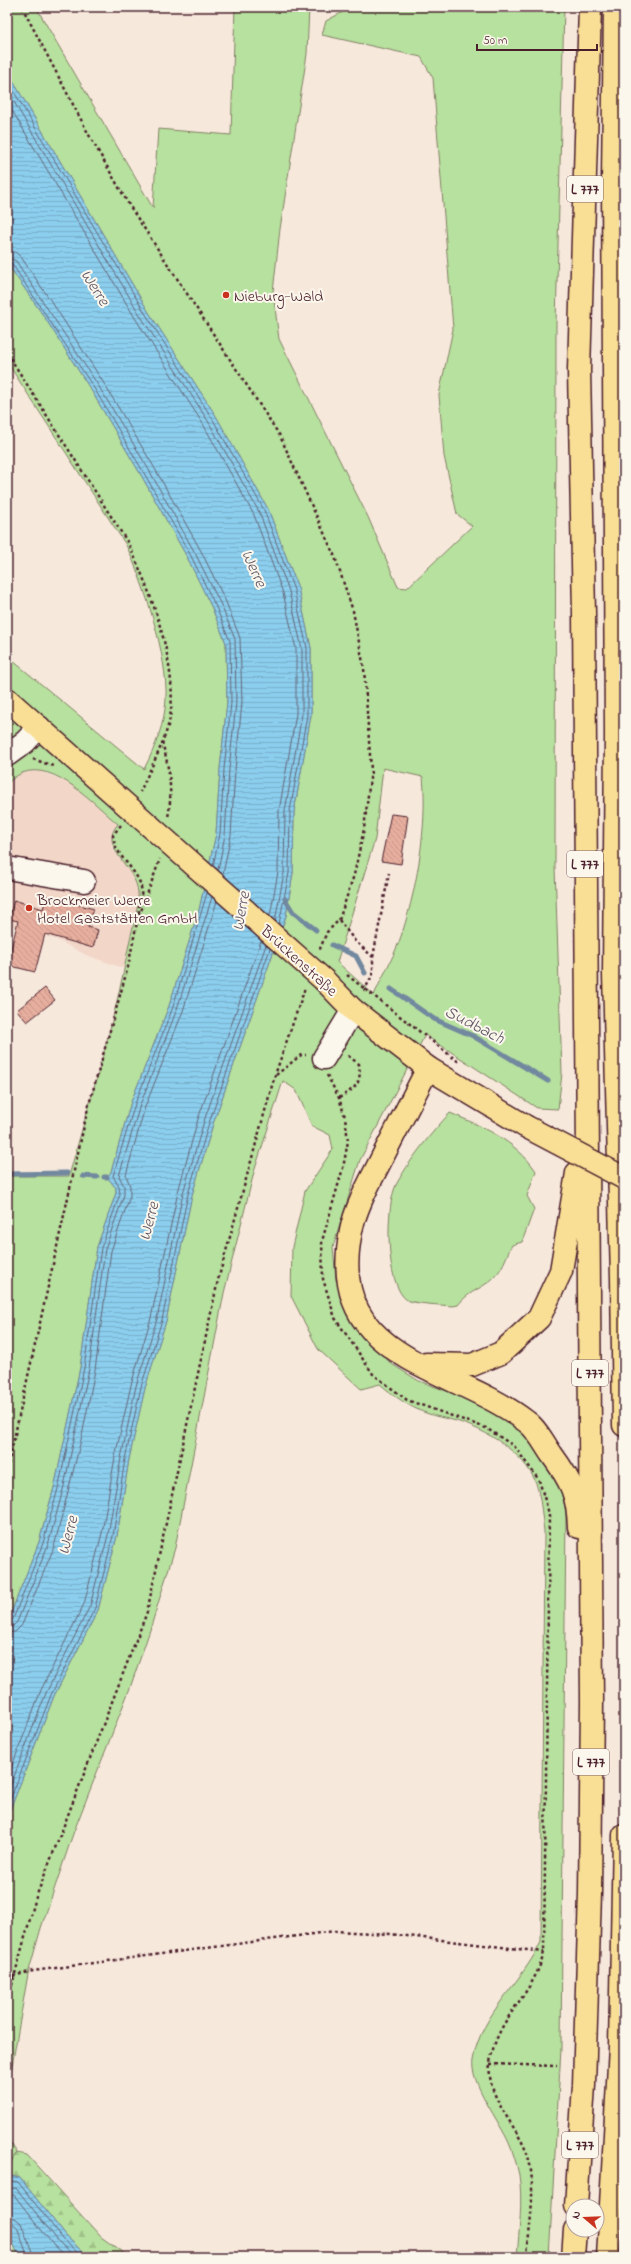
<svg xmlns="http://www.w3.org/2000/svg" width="631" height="2264" font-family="'Indie Flower',sans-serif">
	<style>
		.built { fill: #f2d7c9 }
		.grass { fill: #b7e19e; stroke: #808064; fill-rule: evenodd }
		.forest { fill: url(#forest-firs); stroke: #808064 }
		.water { fill: url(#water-rules); stroke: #71889f }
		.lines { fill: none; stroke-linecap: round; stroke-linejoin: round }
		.shore { stroke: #646579; stroke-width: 1 }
		.stream { stroke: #71889f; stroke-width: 5 }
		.building { fill: url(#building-back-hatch); stroke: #4a1f2b }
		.minor-casing { stroke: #4a1f2b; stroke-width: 25 }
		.major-casing { stroke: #4a1f2b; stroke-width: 25 }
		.highway-casing { stroke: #4a1f2b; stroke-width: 25 }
		.path { stroke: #4a1f2b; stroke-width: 2.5; stroke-dasharray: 3 3; stroke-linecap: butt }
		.minor { stroke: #fbf7ec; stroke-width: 22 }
		.major { stroke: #f9df96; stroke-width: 22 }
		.highway { stroke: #f9df96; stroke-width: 22 }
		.major-bridge-casing { stroke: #4a1f2b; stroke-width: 25; stroke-linecap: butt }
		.major-bridge { stroke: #f9df96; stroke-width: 22 }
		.poi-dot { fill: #c8321e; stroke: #fbf7ec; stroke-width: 1.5 }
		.labels { text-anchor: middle; stroke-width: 4; stroke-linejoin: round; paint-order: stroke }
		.shield { fill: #fbf7ec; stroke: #7f6065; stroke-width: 1 }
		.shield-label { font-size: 15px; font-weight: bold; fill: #4a1f2b }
		.poi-label { font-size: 16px; fill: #4a1f2b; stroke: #fbf7ec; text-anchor: start }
		.street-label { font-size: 16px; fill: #4a1f2b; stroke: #fbf7ec }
		.water-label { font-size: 17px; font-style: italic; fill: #5e5465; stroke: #fbf7ec }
	</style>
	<defs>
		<pattern id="forest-firs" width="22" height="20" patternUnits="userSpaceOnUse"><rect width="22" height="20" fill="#b7e19e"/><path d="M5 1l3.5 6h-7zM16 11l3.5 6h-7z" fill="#9fc188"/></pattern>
		<pattern id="water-rules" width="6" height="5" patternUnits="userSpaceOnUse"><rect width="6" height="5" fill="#8bceed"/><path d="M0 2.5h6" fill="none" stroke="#79b0cb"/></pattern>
		<pattern id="building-back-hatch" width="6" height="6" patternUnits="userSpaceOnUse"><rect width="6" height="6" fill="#e6ae9e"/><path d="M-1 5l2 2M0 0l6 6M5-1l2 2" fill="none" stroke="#c79588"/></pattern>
	</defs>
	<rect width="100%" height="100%" fill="#f7e8dc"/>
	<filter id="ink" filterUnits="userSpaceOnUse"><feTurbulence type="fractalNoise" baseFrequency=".025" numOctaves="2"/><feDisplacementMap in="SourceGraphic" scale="8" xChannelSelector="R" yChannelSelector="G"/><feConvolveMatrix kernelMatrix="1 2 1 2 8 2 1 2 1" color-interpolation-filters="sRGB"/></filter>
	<g filter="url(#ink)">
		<!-- built -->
		<polygon class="built" points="37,770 71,783 118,824 112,833 112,847 134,876 139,895 125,969 86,955 57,940 7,924 7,784 21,773"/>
		<!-- grass -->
		<g class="grass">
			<path d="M7,7H36L153,208L158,129L231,135L235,7H309L307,54L280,229L273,292L279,339L368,517L398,587L407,588L472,526L457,514L444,456L439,395L453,329L433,78L421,57L322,35L326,21L352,7H564L556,324L555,867L562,1073L558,1109L537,1108L425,1035L360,1160L333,1247L336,1280L350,1314L390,1363L419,1381L489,1406L514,1419L556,1471L566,1511L561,2049L549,2257H517C519,2230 523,2201 519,2175C517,2165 513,2152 509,2143C500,2122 469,2082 473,2060C481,2013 522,1983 541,1942L544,1531C542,1516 541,1498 536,1483C524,1452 486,1430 456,1421C446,1418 436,1417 426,1413C409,1407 394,1396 380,1384L361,1389L318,1349L291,1296L292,1247L305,1191L333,1149L330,1135L312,1126L296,1090L283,1081L254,1172L224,1293L175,1548L150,1630L130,1688L74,1831L41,1928L28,1974L7,2095V1818L54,1696L98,1610L117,1536L129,1459L145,1388L166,1321L192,1195L213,1124L286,916L293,873L294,812L311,715V648L298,588L268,509L216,416L148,311L7,71ZM383,768L423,777C428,827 416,895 399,942C392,960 382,977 374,995L337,962L375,839Z"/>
			<path d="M7,263L45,318L91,390L141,475L187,557L212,608L226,643L227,702L220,769L216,834L199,910L169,1006L131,1102L111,1172L107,1177L116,1188V1193L97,1247L80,1368L55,1484L39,1542L7,1623V1176H69C90,1099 115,1022 129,944C132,928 139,909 138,893C137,867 97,847 118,824C95,805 55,760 22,773C17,775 11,780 7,784V656L144,769C155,748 165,722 166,699C168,657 144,583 126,545L7,362Z"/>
			<path d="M450,1113C482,1126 516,1141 536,1171L527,1196L534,1209L522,1242L512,1245C507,1254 504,1266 497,1274C486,1288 469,1290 458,1305L453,1306C442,1305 415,1304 407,1300C385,1286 385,1203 397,1183C411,1158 431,1133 450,1113Z"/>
			<path d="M7,2137L17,2153C11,2160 8,2167 11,2176L7,2182Z"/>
			<polygon points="7,2225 11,2240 21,2257 7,2257"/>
		</g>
		<!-- forest -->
		<path class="forest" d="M17,2153L27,2155L101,2237L129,2257H88L66,2236L20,2178L11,2176C8,2167 11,2160 17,2153Z"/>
		<!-- water -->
		<g class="water">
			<polygon points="7,71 148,311 216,416 268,509 298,588 311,648 311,715 294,812 293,873 286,916 213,1124 192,1195 166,1321 145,1388 129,1459 117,1536 98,1610 54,1696 7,1818 7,1623 39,1542 55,1484 80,1368 97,1247 116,1193 116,1188 107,1177 111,1172 131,1102 169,1006 199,910 216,834 220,769 227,702 226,643 212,608 187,557 141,475 91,390 45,318 7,263"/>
			<path d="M11,2176L20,2178L66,2236L88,2257H21C4,2235 7,2208 7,2182Z"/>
		</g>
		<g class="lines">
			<!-- shore -->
			<g class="shore">
				<polyline points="7,80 145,313 212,418 264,510 294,590 307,648 307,715 290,811 289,873 279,924"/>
				<polyline points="7,90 140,315 208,421 259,512 289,591 302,649 302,714 285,811 284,873 275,921"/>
				<polyline points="7,102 135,318 203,424 254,515 283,593 296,649 296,714 279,811 278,872 270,916"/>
				<polyline points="7,251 15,252 21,257 57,310 103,382 154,467 201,551 226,602 240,638 242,703 235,770 231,835 223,874"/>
				<polyline points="7,257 16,261 98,385 149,470 195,553 221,605 235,639 236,703 229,769 225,835 218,870"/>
				<polyline points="7,262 12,264 94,388 144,473 191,556 216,607 230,641 231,703 224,769 220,834 213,866"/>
				<polyline points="7,1622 13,1619 43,1543 59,1485 84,1368 101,1248 120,1194 119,1187 113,1176 135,1104 173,1007 207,893"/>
				<polyline points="7,1627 13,1626 17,1622 48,1545 64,1486 89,1369 105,1249 124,1195 124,1186 119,1176 140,1105 177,1009 212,897"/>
				<polyline points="7,1633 15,1632 22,1625 54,1547 82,1436 95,1370 111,1251 130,1196 130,1186 126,1175 145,1107 183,1011 217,901"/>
				<polyline points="7,1779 41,1690 84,1604 102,1533 115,1457 131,1385 151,1318 178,1192 198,1119 261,941"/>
				<polyline points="7,1795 46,1693 90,1606 108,1535 121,1458 136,1386 157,1319 183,1193 204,1121 266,945"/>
				<polyline points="7,1808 51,1695 95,1608 113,1536 125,1459 141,1387 162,1320 188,1194 209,1123 270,949"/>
				<polyline points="7,2184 13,2181 18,2182 63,2239 82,2257"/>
				<polyline points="7,2189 16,2188 59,2242 75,2257"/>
				<polyline points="7,2195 14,2195 54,2246 66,2257"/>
				<polyline points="7,2216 15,2218 21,2223 34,2257"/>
				<polyline points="7,2222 12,2223 17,2227 28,2257"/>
			</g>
			<!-- stream -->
			<g class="stream">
				<polyline points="285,899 293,912 316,930"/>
				<polyline points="332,945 356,956 365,973"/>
				<polyline points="391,989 434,1019 473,1036 548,1081"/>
				<polyline points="7,1174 67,1173"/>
				<polyline points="83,1176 97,1177"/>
				<polyline points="104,1177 107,1177"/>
			</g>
		</g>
		<!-- building -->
		<g class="building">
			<polygon points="391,814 408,816 401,864 381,861"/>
			<polygon points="47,896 94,909 88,927 98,930 93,948 45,934 35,972 7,965 18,921 9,919 14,900 43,909"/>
			<polygon points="45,988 55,1000 27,1022 17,1010"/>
		</g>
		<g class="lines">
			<!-- minor casing -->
			<g class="minor-casing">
				<g id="minor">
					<polyline points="7,755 25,742 39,727"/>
					<polyline points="7,868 84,881"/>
					<polyline points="324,1058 353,1010"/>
				</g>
			</g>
			<!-- major casing -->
			<g class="major-casing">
				<g id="major">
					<polyline points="7,699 150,826"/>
					<polyline points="325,981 353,1010 428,1068 525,1126"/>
				</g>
			</g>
			<!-- highway casing -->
			<g class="highway-casing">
				<g id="highway">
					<polyline points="615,7 613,181 616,734 614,974 622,1278 624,1425"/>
					<path d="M428,1068C413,1097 398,1127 383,1156C371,1180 356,1206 351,1231C324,1362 451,1363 527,1422C537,1429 545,1445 552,1455C571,1481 578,1495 579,1527"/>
					<polyline points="426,1364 472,1365 501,1353 539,1318 561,1271 577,1173"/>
					<polyline points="576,2206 584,2085 590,1893 592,1702 584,613 579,370 590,7"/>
					<polyline points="573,2257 575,2230"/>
					<polyline points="608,2257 620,2047 624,1835"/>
				</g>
			</g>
			<!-- path -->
			<g class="path">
				<polyline points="22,7 89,135 129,205 280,436 335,557 353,611 364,668 371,770 364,829 354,875 339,920 327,932 319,951"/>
				<path d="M7,353L128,543C150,589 181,671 169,722C163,746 150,769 140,792"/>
				<path d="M162,742C169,766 173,792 168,817"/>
				<polyline points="33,759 53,766"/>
				<path d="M121,825L113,835C115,856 132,864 140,883C144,894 138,903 139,914"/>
				<polyline points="339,920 355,941 373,957 373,974 364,991"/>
				<polyline points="373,957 389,873"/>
				<polyline points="347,975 460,1063"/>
				<polyline points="276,1075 301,1055 306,1055"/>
				<path d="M327,1075L339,1098L345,1117L348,1141L343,1168L322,1241L323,1279L335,1318L373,1374L407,1400L486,1428L514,1446L539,1480L549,1514L544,1952C534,1996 497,2015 490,2063C486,2098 514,2121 526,2151C538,2180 529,2226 527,2257"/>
				<path d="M339,1098C355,1088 362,1085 359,1064L347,1055"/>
				<polyline points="7,1470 88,1108 128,967 137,922 160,859"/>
				<polyline points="13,1976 33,1971 335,1931 390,1934 544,1952"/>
				<polyline points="7,2003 36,1897 147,1612 218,1280 275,1075 305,988"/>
				<polyline points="490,2064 557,2066"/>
			</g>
			<!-- minor -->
			<use href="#minor" class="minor"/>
			<!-- major -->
			<use href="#major" class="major"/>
			<!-- highway -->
			<use href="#highway" class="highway"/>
			<!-- major-bridge casing -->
			<g class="major-bridge-casing">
				<g id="major-bridge">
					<polyline points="150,826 325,981"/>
					<polyline points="525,1126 624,1178"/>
				</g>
			</g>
			<!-- major-bridge -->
			<use href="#major-bridge" class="major-bridge"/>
		</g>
	</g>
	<!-- markers -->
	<g class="poi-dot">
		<circle cx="226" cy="295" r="4"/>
		<circle cx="29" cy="908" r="4"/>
	</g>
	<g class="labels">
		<!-- shield labels -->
		<g class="shield">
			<rect x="567" y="176" width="36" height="26" rx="3"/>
			<rect x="567" y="851" width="36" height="26" rx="3"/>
			<rect x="572" y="1360" width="36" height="26" rx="3"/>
			<rect x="573" y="1749" width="36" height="26" rx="3"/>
			<rect x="562" y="2132" width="36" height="26" rx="3"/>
		</g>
		<g class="shield-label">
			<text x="585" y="194">L 777</text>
			<text x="585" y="869">L 777</text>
			<text x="590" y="1378">L 777</text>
			<text x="591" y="1767">L 777</text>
			<text x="580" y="2150">L 777</text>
		</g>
		<!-- poi labels -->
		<g class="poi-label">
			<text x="234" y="301">Nieburg-Wald</text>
			<text x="37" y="905">Brockmeier Werre<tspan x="37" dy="18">Hotel Gaststätten GmbH</tspan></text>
		</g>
		<!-- street labels -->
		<g class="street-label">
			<text transform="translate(300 960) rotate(42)" y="6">Brückenstraße</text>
		</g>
		<!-- water labels -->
		<g class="water-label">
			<text transform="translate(96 287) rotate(58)" y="6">Werre</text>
			<text transform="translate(255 568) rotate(66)" y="6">Werre</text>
			<text transform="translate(240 911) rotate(-80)" y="6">Werre</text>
			<text transform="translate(475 1024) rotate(27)" y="6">Sudbach</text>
			<text transform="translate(148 1221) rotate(-76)" y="6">Werre</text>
			<text transform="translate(67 1535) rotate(-76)" y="6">Werre</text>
		</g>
	</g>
	<!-- margin -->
	<rect width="631" height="2264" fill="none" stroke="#fbf7ec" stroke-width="24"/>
	<rect x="12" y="12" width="607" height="2240" fill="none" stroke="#4a1f2b" stroke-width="1.5" filter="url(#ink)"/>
	<!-- north arrow -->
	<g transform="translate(585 2218) rotate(289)"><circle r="19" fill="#fbf7ec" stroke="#b4a19f"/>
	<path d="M0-3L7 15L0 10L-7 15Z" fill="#c8321e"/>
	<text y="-6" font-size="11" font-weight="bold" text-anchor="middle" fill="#4a1f2b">N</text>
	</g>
	<!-- scale -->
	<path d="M477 44v6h120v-6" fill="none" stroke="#4a1f2b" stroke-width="2"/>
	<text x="483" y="44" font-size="12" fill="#4a1f2b" stroke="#fbf7ec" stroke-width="3" paint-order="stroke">50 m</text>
</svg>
